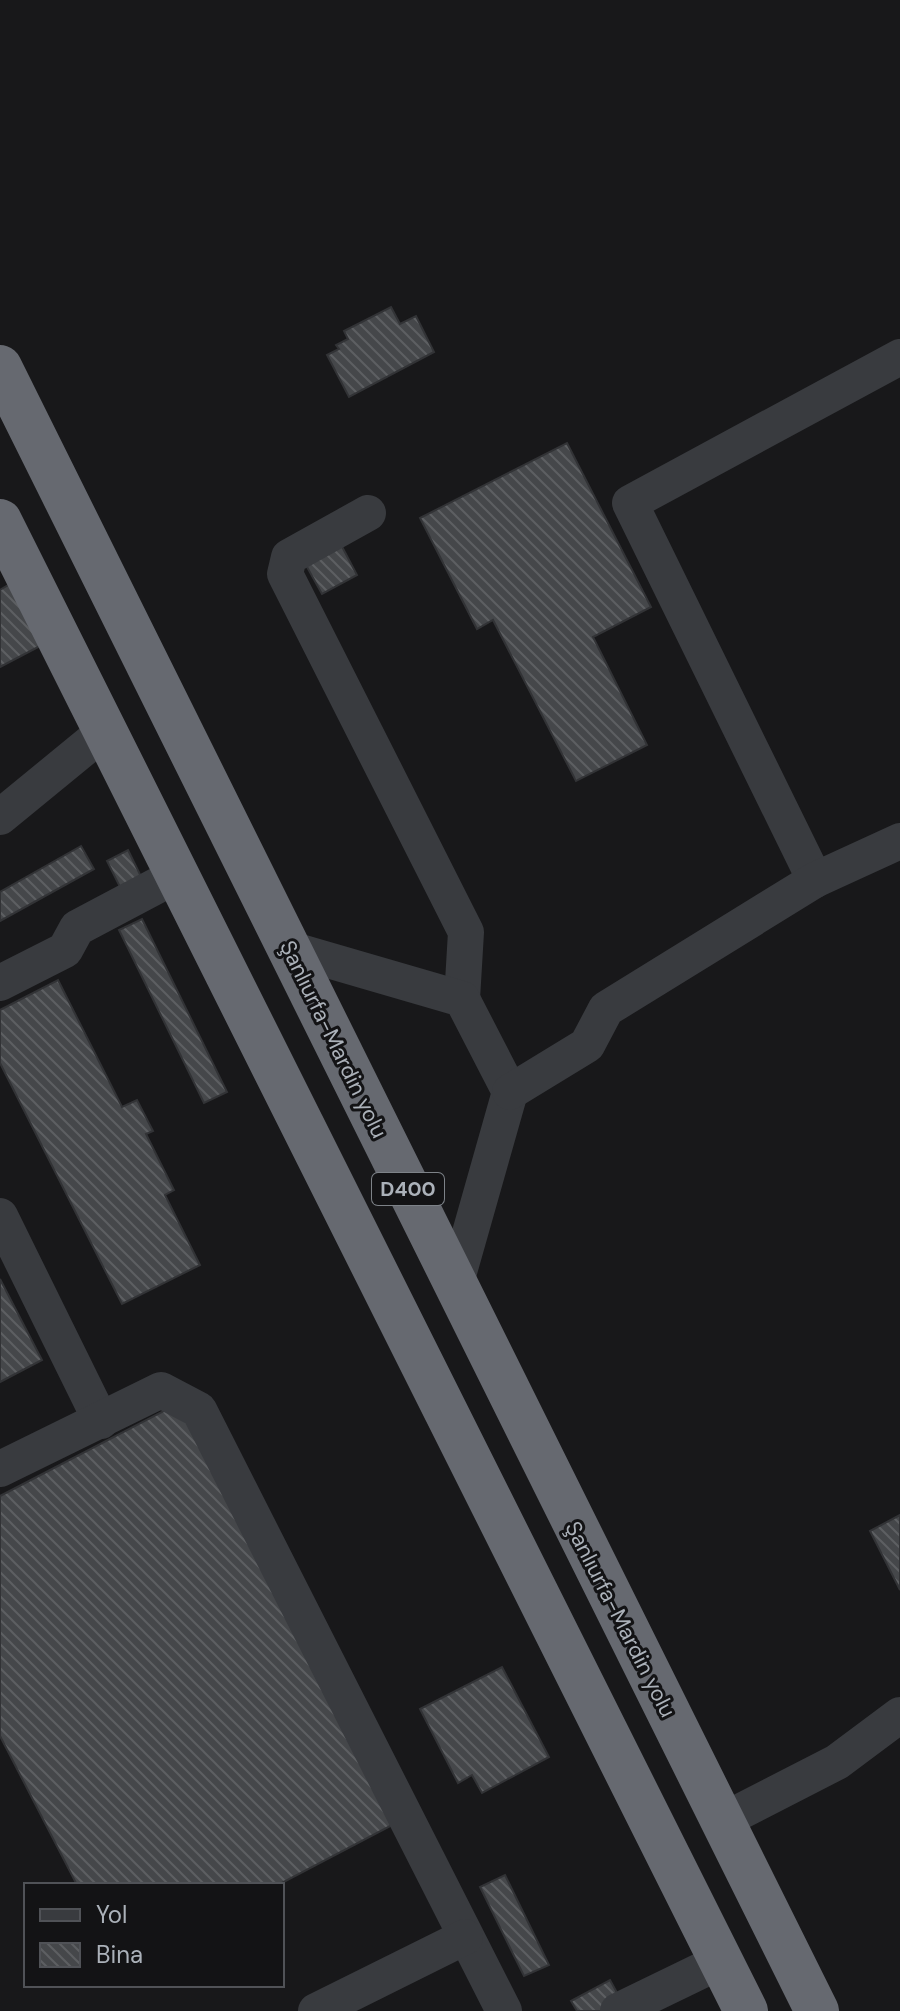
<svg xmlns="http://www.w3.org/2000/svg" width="900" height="2011" font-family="'DM Sans',sans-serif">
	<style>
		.building { fill: url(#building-back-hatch); stroke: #323336; stroke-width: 2 }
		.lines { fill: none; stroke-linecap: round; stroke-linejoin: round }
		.minor { stroke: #393b3f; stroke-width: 36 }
		.highway { stroke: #666970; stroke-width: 44 }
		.labels { text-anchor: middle; stroke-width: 6; stroke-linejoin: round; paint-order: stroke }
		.shield { fill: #131315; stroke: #7d8288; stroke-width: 2 }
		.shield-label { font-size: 20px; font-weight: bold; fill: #abb1b9 }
		.street-label { font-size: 22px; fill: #abb1b9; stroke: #131315 }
	</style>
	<defs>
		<pattern id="building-back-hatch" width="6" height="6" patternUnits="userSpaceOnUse" patternTransform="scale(2)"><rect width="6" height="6" fill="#45474a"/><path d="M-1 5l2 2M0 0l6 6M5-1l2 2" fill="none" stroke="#5d5f62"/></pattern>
	</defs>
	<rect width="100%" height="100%" fill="#18181a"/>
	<!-- building -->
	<g class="building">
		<polygon points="391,307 400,324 416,316 434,352 349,397 327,355 339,349 336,345 348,339 344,331"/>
		<polygon points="567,443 651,607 593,637 647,745 576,781 493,620 477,629 420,518"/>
		<polygon points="338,539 357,575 322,594 302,558"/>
		<polygon points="10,584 42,645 0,667 0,590"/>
		<polygon points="81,846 94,869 0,921 0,892"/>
		<polygon points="128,850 154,903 133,913 107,861"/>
		<polygon points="142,919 227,1092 204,1103 119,930"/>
		<polygon points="58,980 122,1107 137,1100 153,1131 146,1134 174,1190 165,1195 200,1265 122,1304 0,1063 0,1010"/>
		<polygon points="0,1279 42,1360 0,1382"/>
		<polygon points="179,1403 396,1823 278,1885 77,1885 0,1736 0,1496"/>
		<polygon points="900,1515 900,1590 870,1531"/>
		<polygon points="502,1667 549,1757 482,1793 472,1775 458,1783 420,1709"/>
		<polygon points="505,1875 549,1965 524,1976 480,1887"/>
		<polygon points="610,1980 627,2011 577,2011 571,2001"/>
	</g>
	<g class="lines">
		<!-- minor -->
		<g class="minor">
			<polyline points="368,513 289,557 285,574 466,932 462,999"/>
			<polyline points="0,817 105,731"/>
			<polyline points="815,880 630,503 900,357"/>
			<polyline points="290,949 462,999 510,1092 455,1286"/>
			<polyline points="0,983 65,950 77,928 177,875"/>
			<polyline points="510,1092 587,1045 606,1009 815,880 900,841"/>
			<polyline points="0,1216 101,1421"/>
			<polyline points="0,1469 161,1390 199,1410 504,2011"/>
			<polyline points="722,1821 837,1762 900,1715"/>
			<polyline points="316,2011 465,1937"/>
			<polyline points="618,2011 721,1961"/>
		</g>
		<!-- highway -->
		<g class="highway">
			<polyline points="0,367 817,2011"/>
			<polyline points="0,521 746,2011"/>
		</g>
	</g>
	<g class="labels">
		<!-- shield labels -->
		<rect class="shield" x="372" y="1173" width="72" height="32" rx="6"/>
		<g class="shield-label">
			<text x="408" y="1196">D400</text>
		</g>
		<!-- street labels -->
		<g class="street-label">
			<text transform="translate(334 1039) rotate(64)" y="8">Şanlıurfa-Mardin yolu</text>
			<text transform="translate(621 1619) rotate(63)" y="8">Şanlıurfa-Mardin yolu</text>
		</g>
	</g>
	<!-- legend -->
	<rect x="24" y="1883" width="260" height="104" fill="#131315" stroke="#505257" stroke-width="2"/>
	<rect x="40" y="1909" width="40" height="12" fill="#393b3f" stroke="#505257" stroke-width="2"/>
	<text x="96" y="1923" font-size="24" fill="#abb1b9">Yol</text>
	<rect x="40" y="1943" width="40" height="24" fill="url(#building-back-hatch)" stroke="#505257" stroke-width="2"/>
	<text x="96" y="1963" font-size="24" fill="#abb1b9">Bina</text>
</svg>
